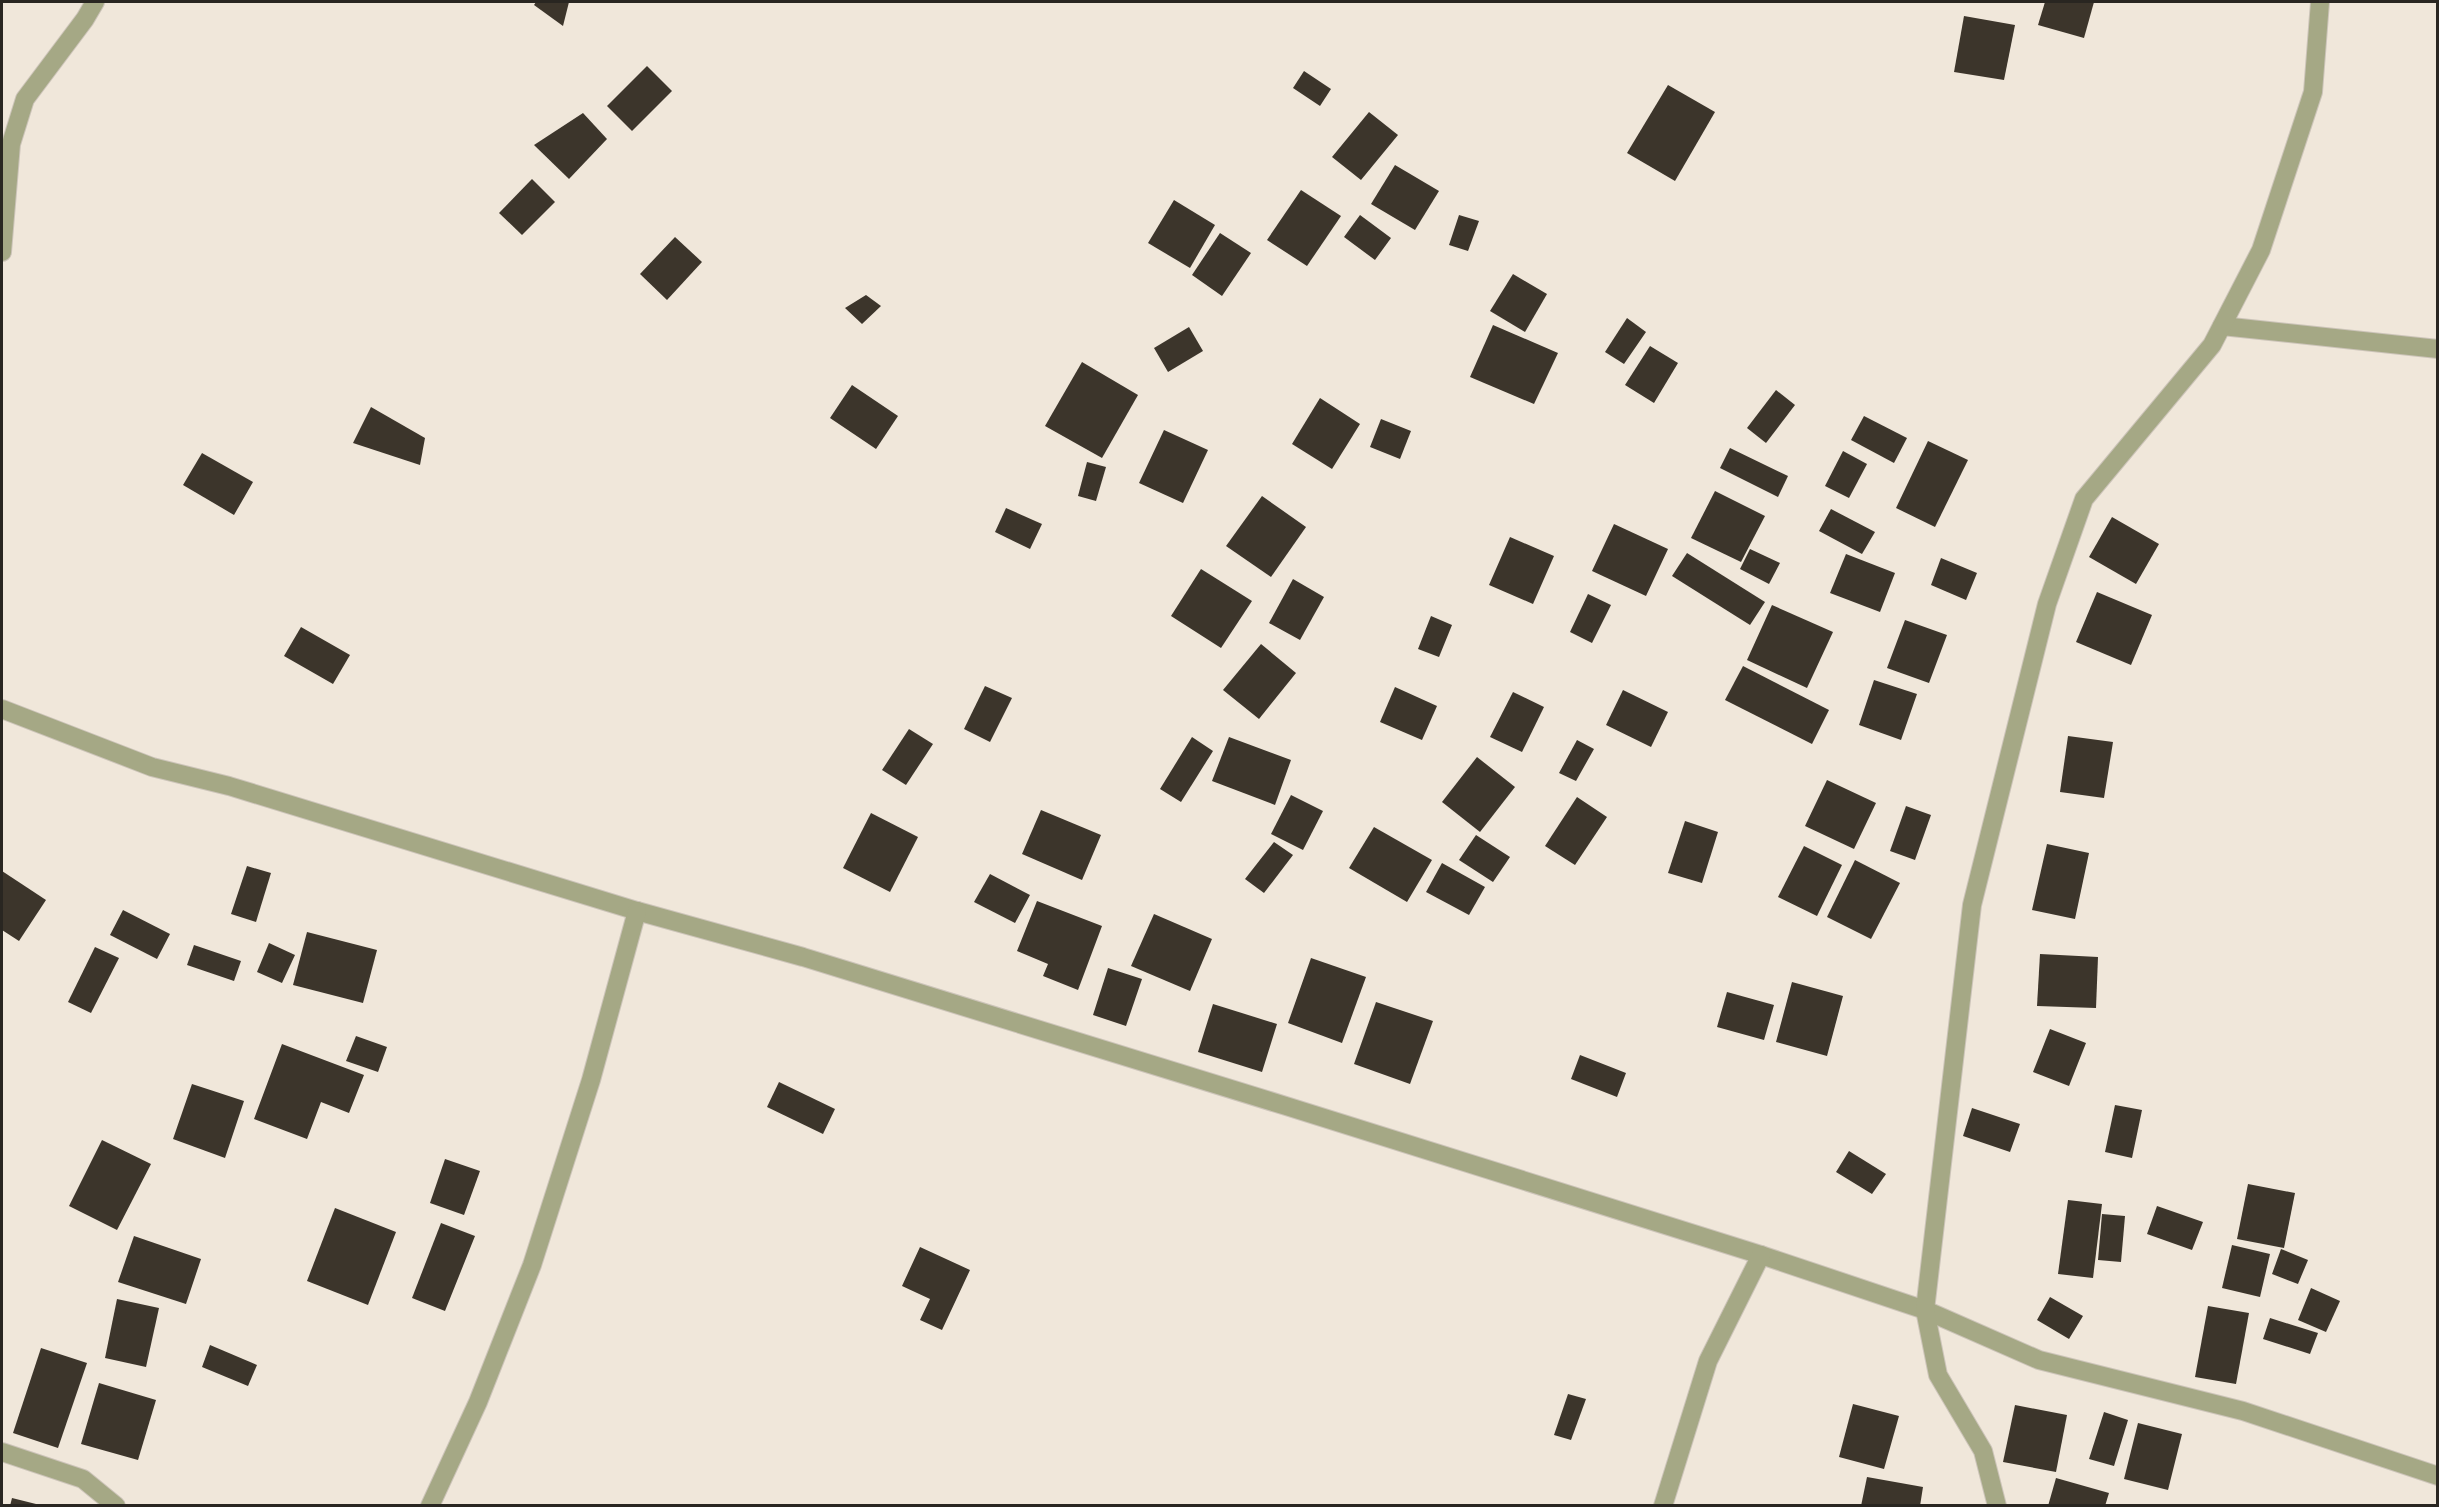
<svg xmlns="http://www.w3.org/2000/svg" width="2439" height="1507" font-family="'Zilla Slab',serif">
	<style>
		.building { fill: #3c352b }
		.lines { fill: none; stroke-linecap: round; stroke-linejoin: round }
		.street-casing { stroke: #ccc4b9; stroke-width: 20 }
		.street { stroke: #a5a885; stroke-width: 18 }
	</style>
	<rect width="100%" height="100%" fill="#f0e7da"/>
	<!-- building -->
	<g class="building">
		<polygon points="536,2 569,2 563,26 534,5"/>
		<polygon points="2045,2 2094,2 2084,38 2038,25"/>
		<polygon points="1964,16 2015,25 2004,80 1954,72"/>
		<polygon points="647,66 672,91 632,131 607,106"/>
		<polygon points="1304,71 1331,89 1320,106 1293,88"/>
		<polygon points="1668,85 1715,112 1675,181 1627,153"/>
		<polygon points="1369,112 1398,135 1361,180 1332,157"/>
		<polygon points="583,113 607,139 569,179 534,145"/>
		<polygon points="1395,165 1439,191 1415,230 1371,204"/>
		<polygon points="532,179 555,202 522,235 499,213"/>
		<polygon points="1301,190 1341,216 1307,266 1267,240"/>
		<polygon points="1174,200 1215,225 1190,268 1148,243"/>
		<polygon points="1360,215 1391,238 1375,260 1344,237"/>
		<polygon points="1459,215 1479,221 1468,251 1449,245"/>
		<polygon points="1220,233 1251,253 1222,296 1192,275"/>
		<polygon points="675,237 702,262 667,300 640,274"/>
		<polygon points="1513,274 1547,294 1525,332 1490,311"/>
		<polygon points="866,295 881,306 862,324 845,308"/>
		<polygon points="1627,318 1646,332 1624,364 1605,352"/>
		<polygon points="1493,325 1558,353 1534,404 1470,377"/>
		<polygon points="1189,327 1203,351 1168,372 1154,348"/>
		<polygon points="1650,346 1678,363 1654,403 1625,385"/>
		<polygon points="1082,362 1138,395 1102,458 1045,426"/>
		<polygon points="852,385 898,416 876,449 830,418"/>
		<polygon points="1776,390 1795,405 1766,443 1747,428"/>
		<polygon points="1320,398 1360,424 1332,469 1292,444"/>
		<polygon points="371,407 425,438 420,465 353,443"/>
		<polygon points="1864,416 1907,438 1894,463 1851,440"/>
		<polygon points="1381,419 1411,431 1400,459 1370,447"/>
		<polygon points="1164,430 1208,450 1183,503 1139,483"/>
		<polygon points="1928,441 1968,460 1935,527 1896,508"/>
		<polygon points="1730,448 1788,476 1778,497 1720,468"/>
		<polygon points="1843,451 1867,464 1849,498 1825,486"/>
		<polygon points="202,453 253,482 234,515 183,485"/>
		<polygon points="1087,462 1106,467 1096,501 1078,496"/>
		<polygon points="1715,491 1765,516 1741,562 1691,538"/>
		<polygon points="1262,496 1306,527 1271,577 1226,546"/>
		<polygon points="1006,508 1042,524 1030,549 995,532"/>
		<polygon points="1831,509 1875,532 1862,554 1819,531"/>
		<polygon points="2112,517 2159,544 2136,584 2089,557"/>
		<polygon points="1614,524 1668,549 1646,596 1592,571"/>
		<polygon points="1510,537 1554,556 1533,604 1489,585"/>
		<polygon points="1750,549 1780,563 1769,584 1740,569"/>
		<polygon points="1687,553 1765,602 1750,625 1672,576"/>
		<polygon points="1846,554 1895,573 1880,612 1830,593"/>
		<polygon points="1941,558 1977,573 1966,600 1931,585"/>
		<polygon points="1201,569 1252,601 1221,648 1171,616"/>
		<polygon points="1293,579 1324,597 1300,640 1269,623"/>
		<polygon points="2097,592 2152,615 2131,665 2076,642"/>
		<polygon points="1588,594 1611,605 1592,643 1570,632"/>
		<polygon points="1772,605 1833,632 1807,688 1747,660"/>
		<polygon points="1431,616 1452,625 1439,657 1418,649"/>
		<polygon points="1905,620 1947,635 1929,683 1887,668"/>
		<polygon points="301,627 350,655 333,684 284,656"/>
		<polygon points="1261,644 1296,673 1259,719 1223,690"/>
		<polygon points="1743,666 1829,710 1812,744 1725,700"/>
		<polygon points="1874,680 1917,694 1901,740 1859,725"/>
		<polygon points="985,686 1012,698 990,742 964,729"/>
		<polygon points="1395,687 1437,706 1422,740 1380,722"/>
		<polygon points="1623,690 1668,712 1651,747 1606,725"/>
		<polygon points="1513,692 1544,707 1522,752 1490,737"/>
		<polygon points="909,729 933,744 906,785 882,770"/>
		<polygon points="2068,736 2113,742 2104,798 2060,792"/>
		<polygon points="1192,737 1213,751 1181,802 1160,789"/>
		<polygon points="1229,737 1291,760 1275,805 1212,781"/>
		<polygon points="1577,740 1594,749 1576,781 1559,773"/>
		<polygon points="1477,757 1515,787 1480,832 1442,802"/>
		<polygon points="1827,780 1876,803 1854,849 1805,826"/>
		<polygon points="1291,795 1323,811 1303,850 1271,834"/>
		<polygon points="1577,797 1607,817 1575,865 1545,846"/>
		<polygon points="1906,806 1931,815 1915,860 1890,851"/>
		<polygon points="1041,810 1101,835 1082,880 1022,854"/>
		<polygon points="871,813 918,837 890,892 843,868"/>
		<polygon points="1685,821 1718,832 1702,883 1668,873"/>
		<polygon points="1374,827 1432,860 1407,902 1349,868"/>
		<polygon points="1476,835 1510,857 1493,882 1459,860"/>
		<polygon points="1274,842 1293,855 1264,893 1245,879"/>
		<polygon points="2047,844 2089,853 2075,919 2032,910"/>
		<polygon points="1804,846 1842,865 1817,916 1778,897"/>
		<polygon points="1855,860 1900,883 1871,939 1827,917"/>
		<polygon points="1442,863 1485,887 1469,915 1426,892"/>
		<polygon points="247,866 271,873 256,922 231,914"/>
		<polygon points="2,871 46,900 19,941 2,930"/>
		<polygon points="990,874 1030,895 1015,923 974,902"/>
		<polygon points="1037,901 1102,926 1078,990 1043,976 1048,964 1017,951"/>
		<polygon points="123,910 170,934 157,959 110,935"/>
		<polygon points="1154,914 1212,939 1190,991 1131,966"/>
		<polygon points="307,932 377,950 363,1003 293,985"/>
		<polygon points="269,943 295,955 282,983 257,972"/>
		<polygon points="194,945 241,961 234,981 187,965"/>
		<polygon points="95,947 119,958 91,1013 68,1002"/>
		<polygon points="2040,954 2098,957 2096,1008 2037,1006"/>
		<polygon points="1311,958 1366,977 1342,1043 1288,1023"/>
		<polygon points="1108,968 1142,979 1126,1026 1093,1015"/>
		<polygon points="1792,982 1843,996 1827,1056 1776,1042"/>
		<polygon points="1727,992 1774,1005 1764,1040 1717,1027"/>
		<polygon points="1376,1002 1433,1021 1410,1084 1354,1064"/>
		<polygon points="1213,1004 1277,1024 1262,1072 1198,1052"/>
		<polygon points="2050,1029 2086,1043 2069,1086 2033,1072"/>
		<polygon points="356,1036 387,1047 378,1072 346,1061"/>
		<polygon points="282,1044 364,1075 349,1113 321,1102 307,1139 254,1119"/>
		<polygon points="1580,1055 1626,1073 1617,1097 1571,1079"/>
		<polygon points="779,1082 835,1109 823,1134 767,1107"/>
		<polygon points="192,1084 244,1101 225,1158 173,1139"/>
		<polygon points="2115,1105 2142,1110 2132,1158 2105,1152"/>
		<polygon points="1972,1108 2020,1124 2010,1152 1963,1136"/>
		<polygon points="102,1140 151,1164 117,1230 69,1206"/>
		<polygon points="1849,1151 1886,1174 1872,1194 1836,1172"/>
		<polygon points="445,1159 480,1171 464,1215 430,1203"/>
		<polygon points="2248,1184 2295,1193 2284,1248 2237,1239"/>
		<polygon points="2068,1200 2102,1204 2093,1278 2058,1274"/>
		<polygon points="2157,1206 2203,1222 2192,1250 2147,1234"/>
		<polygon points="335,1208 396,1232 368,1305 307,1281"/>
		<polygon points="2102,1214 2125,1216 2121,1262 2098,1260"/>
		<polygon points="441,1223 475,1236 445,1311 412,1298"/>
		<polygon points="134,1236 201,1259 186,1304 118,1282"/>
		<polygon points="2232,1245 2270,1254 2260,1297 2222,1288"/>
		<polygon points="920,1247 970,1270 942,1330 920,1320 930,1299 902,1286"/>
		<polygon points="2281,1249 2308,1260 2298,1284 2272,1274"/>
		<polygon points="2311,1288 2340,1301 2326,1332 2298,1320"/>
		<polygon points="2050,1297 2083,1316 2069,1339 2037,1320"/>
		<polygon points="117,1299 159,1308 146,1367 105,1358"/>
		<polygon points="2208,1306 2249,1313 2236,1384 2195,1377"/>
		<polygon points="2270,1318 2318,1333 2310,1354 2263,1339"/>
		<polygon points="210,1345 257,1365 248,1386 202,1367"/>
		<polygon points="41,1348 87,1363 58,1448 13,1433"/>
		<polygon points="99,1383 156,1400 138,1460 81,1444"/>
		<polygon points="1568,1394 1586,1399 1571,1440 1554,1435"/>
		<polygon points="1853,1404 1899,1416 1884,1469 1839,1457"/>
		<polygon points="2015,1405 2067,1415 2056,1472 2003,1462"/>
		<polygon points="2104,1412 2128,1420 2114,1466 2089,1459"/>
		<polygon points="2138,1423 2182,1434 2168,1490 2124,1479"/>
		<polygon points="1867,1477 1923,1487 1920,1506 1861,1506"/>
		<polygon points="2056,1478 2109,1493 2105,1506 2048,1506"/>
		<polygon points="12,1498 40,1505 40,1506 10,1506"/>
	</g>
	<g class="lines">
		<!-- street casing -->
		<g class="street-casing">
			<g id="street">
				<polyline points="2,252 11,144 25,99 85,19 95,2"/>
				<polyline points="2222,326 2438,349"/>
				<polyline points="2,709 152,767 229,786 637,911 803,957 1286,1106 1761,1255 1925,1310 2039,1360 2243,1411 2438,1476"/>
				<polyline points="2,1452 83,1479 116,1506"/>
				<polyline points="430,1506 478,1402 532,1265 591,1080 637,911"/>
				<polyline points="1663,1506 1708,1361 1761,1255"/>
				<polyline points="1997,1506 1983,1451 1938,1375 1925,1310 1972,905 2047,604 2084,499 2212,345 2261,250 2313,92 2320,2"/>
			</g>
		</g>
		<!-- street -->
		<use href="#street" class="street"/>
	</g>
	<!-- border -->
	<rect width="2439" height="1507" fill="none" stroke="#292621" stroke-width="6"/>
</svg>
